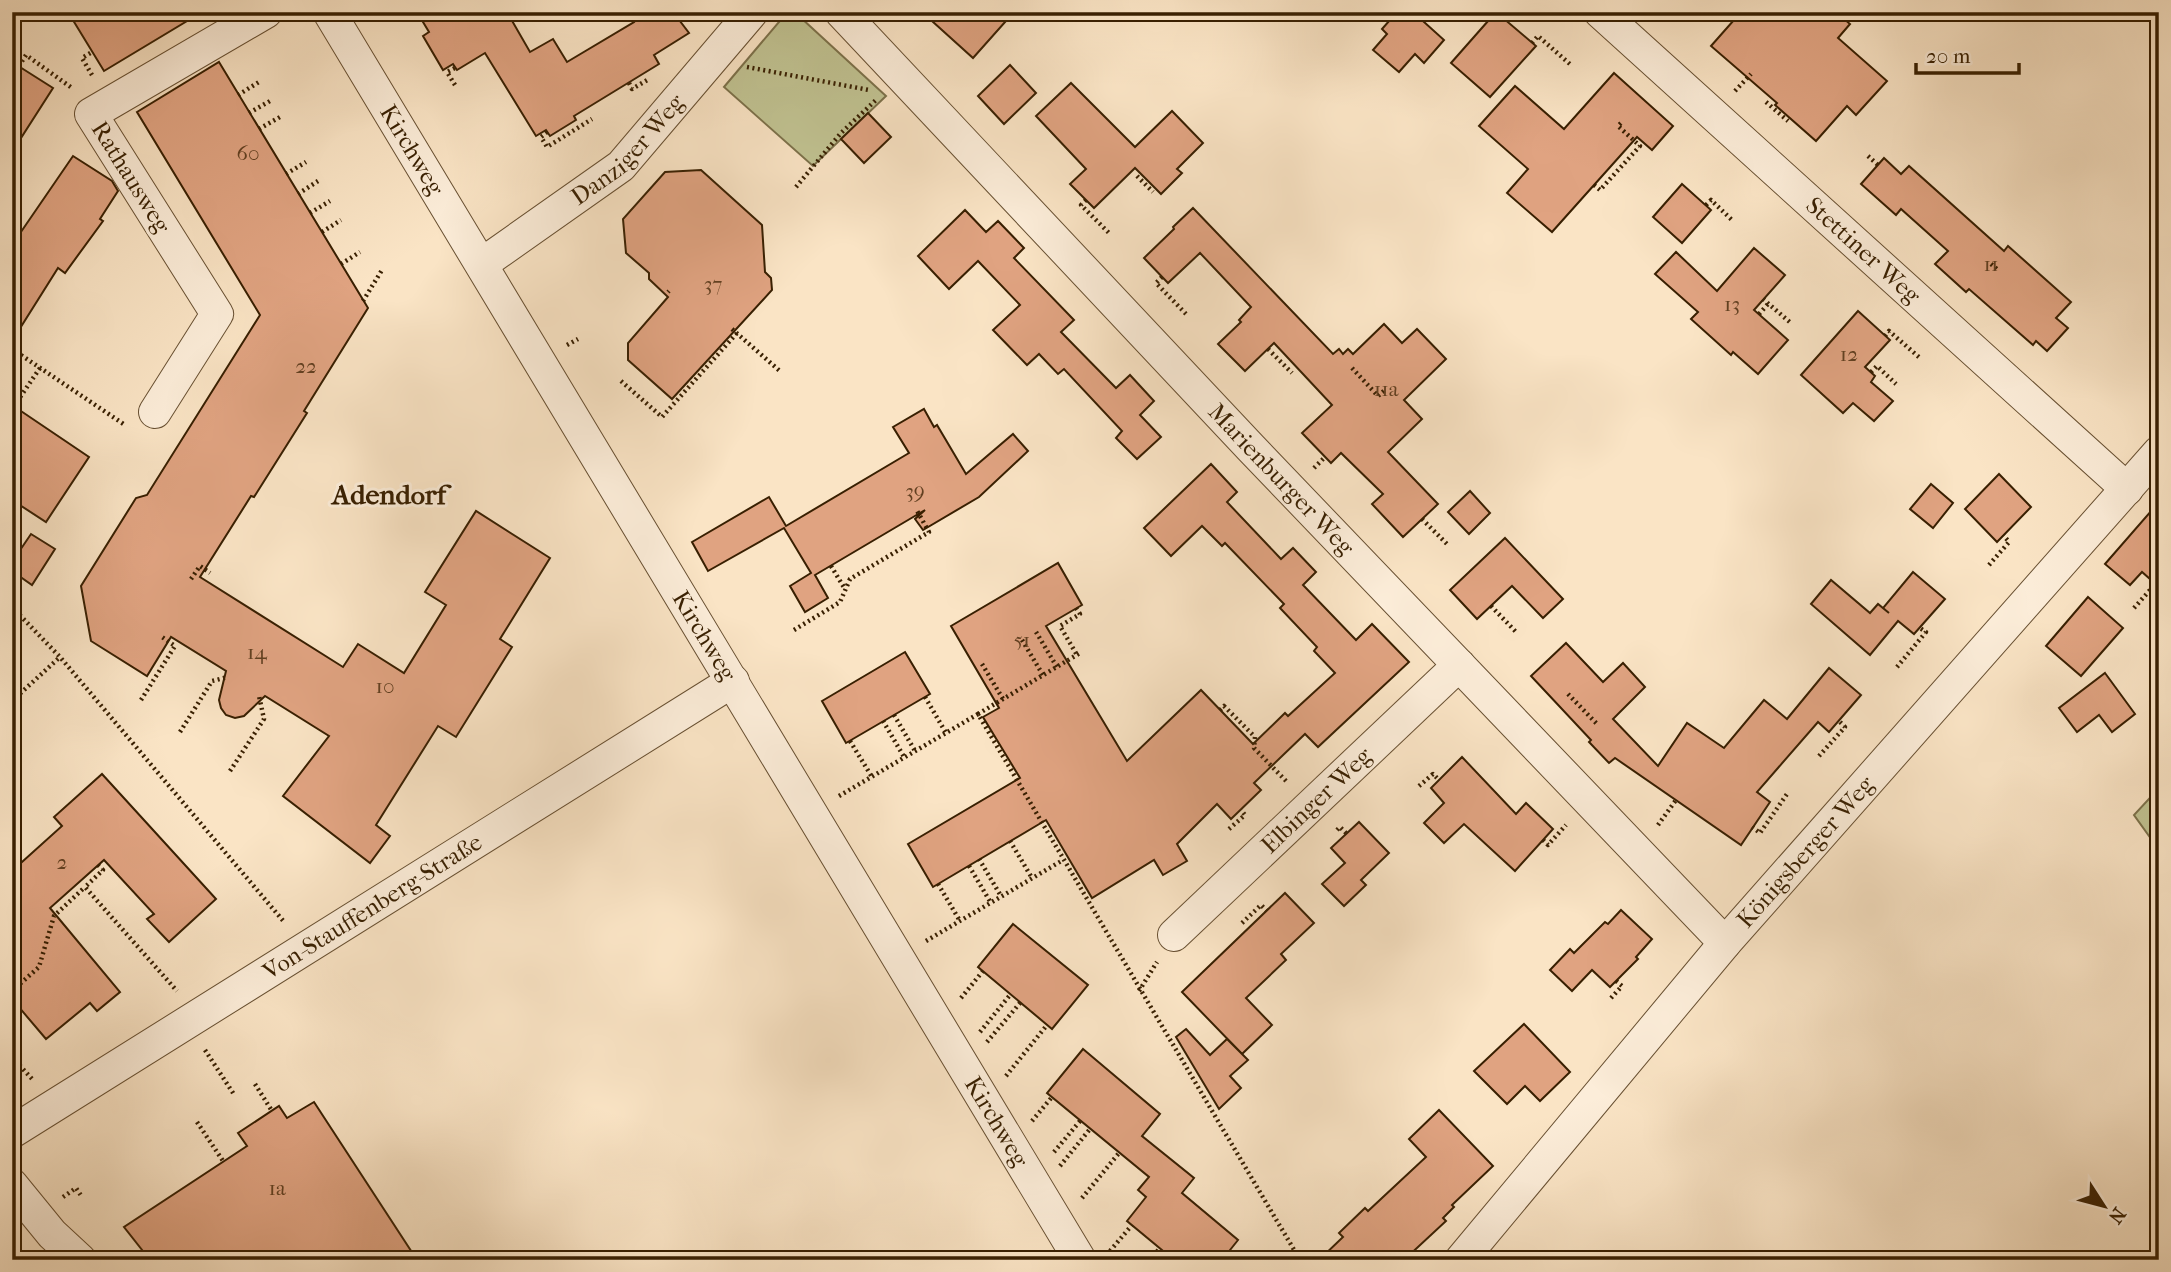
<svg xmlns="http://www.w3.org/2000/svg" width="2171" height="1272" font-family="'IM FELL French Canon',serif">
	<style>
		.green { fill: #c1c392; stroke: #7c714a; stroke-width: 2 }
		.building { fill: #e0a381; stroke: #381f01; stroke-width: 2 }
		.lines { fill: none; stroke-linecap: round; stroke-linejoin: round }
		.minor-casing { stroke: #685032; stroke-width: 34 }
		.path { stroke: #381f01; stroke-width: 4.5; stroke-dasharray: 2 3.5; stroke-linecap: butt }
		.minor { stroke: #fcedd9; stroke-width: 32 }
		.labels { text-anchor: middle; stroke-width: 6; stroke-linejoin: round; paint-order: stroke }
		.number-label { font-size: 21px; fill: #624021 }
		.street-label { font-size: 24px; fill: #381f01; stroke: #fcedd9 }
		.quarter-label { font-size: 28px; font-weight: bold; fill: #381f01; stroke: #fcedd9 }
	</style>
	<rect width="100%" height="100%" fill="#fae4c5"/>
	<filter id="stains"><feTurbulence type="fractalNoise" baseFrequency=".00286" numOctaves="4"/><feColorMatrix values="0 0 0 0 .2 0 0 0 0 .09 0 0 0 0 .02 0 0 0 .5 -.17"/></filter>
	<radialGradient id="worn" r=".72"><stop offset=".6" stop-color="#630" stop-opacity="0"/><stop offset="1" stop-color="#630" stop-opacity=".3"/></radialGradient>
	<!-- green -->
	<g class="green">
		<polygon points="784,16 800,17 886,96 813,166 724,87"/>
		<polygon points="2159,788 2159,850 2134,815"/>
	</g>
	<!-- building -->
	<g class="building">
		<polygon points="68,12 202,12 104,71"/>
		<polygon points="417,12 507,12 530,52 553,39 567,62 634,22 629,12 673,12 689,33 654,55 659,64 574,116 576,120 550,136 546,130 536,136 485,53 457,70 453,64 443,70 423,36 429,32"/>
		<polygon points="922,12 1014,12 973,58"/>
		<polygon points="1397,12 1413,12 1444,40 1424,63 1415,54 1399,72 1373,50 1387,34 1382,29"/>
		<polygon points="1496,12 1536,46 1490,97 1451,63"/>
		<polygon points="1741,12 1836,12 1850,24 1838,38 1887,81 1856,115 1847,106 1816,141 1775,105 1777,103 1711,46"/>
		<polygon points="12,62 53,88 12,152"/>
		<polygon points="219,62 368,308 304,411 307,413 254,497 251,496 200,577 343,667 358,644 404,673 446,605 425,592 476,511 550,558 500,639 512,647 456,737 438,726 376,825 390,836 370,863 283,796 329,736 265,696 244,716 235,718 226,715 221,708 219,700 226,671 171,637 147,676 91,641 81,586 136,498 147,495 260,315 137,112"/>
		<polygon points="1010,65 1036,93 1004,124 978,96"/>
		<polygon points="1614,73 1673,126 1652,150 1637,137 1552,232 1507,193 1528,169 1479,126 1515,86 1564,129"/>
		<polygon points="1071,83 1135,147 1172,111 1203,143 1177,169 1182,173 1161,194 1135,168 1094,208 1070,184 1086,169 1036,116"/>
		<polygon points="868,113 891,137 864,163 841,139"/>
		<polygon points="73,156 112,181 118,191 100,219 103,221 65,273 58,268 12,341 12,245"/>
		<polygon points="1884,158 1901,174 1909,166 2004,251 2008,246 2071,302 2056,318 2068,328 2047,351 2036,341 2033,345 1969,289 1966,292 1935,264 1948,251 1901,209 1896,215 1861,184"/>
		<polygon points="701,170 762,225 765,272 771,278 772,290 672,399 628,360 628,343 668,297 649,279 649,273 626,253 623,219 665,172"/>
		<polygon points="1682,184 1711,210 1682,243 1653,217"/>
		<polygon points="1193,208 1333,354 1339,349 1343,354 1348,349 1353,354 1384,324 1402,343 1417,329 1446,359 1404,400 1422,419 1388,452 1438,504 1403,537 1372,504 1383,494 1341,453 1331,463 1302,433 1332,405 1274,343 1245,371 1218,344 1241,322 1239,320 1251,307 1200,253 1168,283 1144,258 1174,229 1173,227"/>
		<polygon points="965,210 986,232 998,221 1024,248 1014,258 1074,320 1061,332 1116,388 1130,375 1154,401 1140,415 1161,437 1137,459 1116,438 1122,431 1064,369 1058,374 1039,354 1027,365 993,330 1020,305 978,261 949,289 918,256"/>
		<polygon points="1754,248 1785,275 1754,310 1788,340 1758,374 1733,352 1731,355 1691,319 1698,312 1655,274 1676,252 1717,291"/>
		<polygon points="1858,311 1890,340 1865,367 1875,376 1871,382 1893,401 1874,421 1853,403 1843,413 1801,375"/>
		<polygon points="12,405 89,457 46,522 12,500"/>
		<polygon points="924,409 934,427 937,425 966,474 1013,434 1028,451 979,497 923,530 915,519 925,510 815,575 828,598 805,612 790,586 811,573 784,528 708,571 692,542 769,497 786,526 909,453 893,427"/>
		<polygon points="1211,464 1237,492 1227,502 1281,559 1293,548 1316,572 1303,585 1356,640 1372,624 1409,662 1318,747 1305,734 1254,783 1261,790 1231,819 1217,804 1177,844 1187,861 1163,875 1154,860 1092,898 1046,820 933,887 908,844 1020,778 983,717 999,708 951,626 1058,563 1082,605 1046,626 1127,761 1201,690 1253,744 1285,713 1288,716 1335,673 1314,651 1317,647 1280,608 1284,604 1225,543 1222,546 1202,526 1171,556 1144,528"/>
		<polygon points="1999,474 2031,507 1997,542 1965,509"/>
		<polygon points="1931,484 1953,503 1933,528 1910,509"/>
		<polygon points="1470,491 1490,513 1469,534 1448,512"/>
		<polygon points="2159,502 2159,587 2142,572 2130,585 2105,564"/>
		<polygon points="31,534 55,549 32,585 12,571 12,562"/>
		<polygon points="1505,538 1563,599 1543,618 1512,586 1477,619 1450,590"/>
		<polygon points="1913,572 1945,599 1914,634 1898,621 1870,655 1811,604 1831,580 1870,613 1878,604 1889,613 1883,608"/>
		<polygon points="2088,597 2123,628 2081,676 2046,646"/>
		<polygon points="1566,643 1603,682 1623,663 1645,687 1613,719 1658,766 1687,723 1724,748 1764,700 1787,719 1829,668 1861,695 1829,732 1818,722 1757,792 1770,802 1741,845 1615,758 1609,763 1589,742 1591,740 1531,676"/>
		<polygon points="905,652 930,694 846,743 822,701"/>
		<polygon points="2105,673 2135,714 2112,732 2099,715 2077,732 2059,708"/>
		<polygon points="1462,757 1516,814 1526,803 1553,829 1515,871 1464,824 1444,843 1424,823 1444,803 1431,788"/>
		<polygon points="102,774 216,899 169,942 147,919 154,914 104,860 50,908 120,992 97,1011 90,1003 46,1039 12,999 12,871 62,826 54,817"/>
		<polygon points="1359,822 1389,853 1361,880 1366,885 1344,906 1322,884 1345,863 1331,848"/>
		<polygon points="1285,893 1314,923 1281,954 1286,960 1246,998 1272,1025 1242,1054 1182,992"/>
		<polygon points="1621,910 1652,939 1636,957 1638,959 1610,987 1592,970 1572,991 1550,970 1570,949 1574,953 1605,922 1608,924"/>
		<polygon points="1013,924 1088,985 1052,1029 978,967"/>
		<polygon points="1524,1024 1570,1072 1540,1101 1525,1086 1507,1104 1474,1071"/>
		<polygon points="1186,1029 1210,1055 1227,1039 1248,1060 1230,1076 1241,1088 1219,1109 1176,1037"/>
		<polygon points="1083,1049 1160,1114 1142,1136 1194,1178 1182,1193 1238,1240 1222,1260 1174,1260 1127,1221 1146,1197 1138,1190 1149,1177 1047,1093"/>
		<polygon points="314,1102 417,1260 150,1260 124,1227 247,1146 238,1133 279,1106 287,1118"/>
		<polygon points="1439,1110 1493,1166 1452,1205 1454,1207 1443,1218 1446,1221 1404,1260 1319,1260 1343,1237 1339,1233 1365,1208 1368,1211 1426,1157 1409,1139"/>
	</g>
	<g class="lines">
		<!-- minor casing -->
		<g class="minor-casing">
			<g id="minor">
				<path id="s1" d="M329,12L1080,1260"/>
				<path id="s2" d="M841,12L1251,448L1725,943"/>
				<path id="s3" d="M1600,12L2127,489"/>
				<path id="s4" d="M482,264L621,166L752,12"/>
				<polyline points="155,412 217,314 91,114 266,12"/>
				<path id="s5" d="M1174,935L1459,665"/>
				<path id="s6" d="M12,1132L733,681"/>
				<polyline points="12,1185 52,1234 80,1260"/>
				<path id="s7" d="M1461,1260L1725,943L2159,452"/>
			</g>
		</g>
		<!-- path -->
		<g class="path">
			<polyline points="1449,12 1454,17"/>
			<polyline points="1532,43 1538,36 1571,65"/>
			<polyline points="19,66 26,55 72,88"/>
			<polyline points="747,67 869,90"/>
			<polyline points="92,75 82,58 92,52"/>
			<polyline points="629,83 632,89 649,79"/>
			<polyline points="455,85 447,72 455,68"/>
			<polyline points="1735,91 1751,74"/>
			<polyline points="238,95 259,82"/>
			<polyline points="1766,102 1788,121"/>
			<polyline points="249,113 270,101"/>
			<polyline points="259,129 280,117"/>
			<polyline points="547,132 541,137 547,147 592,119"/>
			<polyline points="1868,156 1878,165"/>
			<polyline points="286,174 306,162"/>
			<polyline points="1137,176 1153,192"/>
			<polyline points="1594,185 1600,190 1640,146 1618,126 1621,123"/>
			<polyline points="796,187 841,133 877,99"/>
			<polyline points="298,194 318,181"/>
			<polyline points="1086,200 1081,205 1110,234"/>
			<polyline points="12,204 15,206"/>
			<polyline points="1706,205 1711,200 1732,220"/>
			<polyline points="310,213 330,201"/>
			<polyline points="322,232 341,220"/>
			<polyline points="341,264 360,252"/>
			<polyline points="1991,264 1998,270"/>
			<polyline points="1162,277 1156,283 1188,316"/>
			<polyline points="668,292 669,291"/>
			<polyline points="1763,299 1792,324"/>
			<polyline points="363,301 382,270"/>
			<polyline points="1759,314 1768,304"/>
			<polyline points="732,329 781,372"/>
			<polyline points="1885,336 1889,331 1920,358"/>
			<polyline points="567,345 578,339"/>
			<polyline points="12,349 125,425"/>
			<polyline points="1268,349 1292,373"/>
			<polyline points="1352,368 1378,396 1386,389"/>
			<polyline points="1871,372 1877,366 1896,384"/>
			<polyline points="621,381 662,417 737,333"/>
			<polyline points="14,406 40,368"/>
			<polyline points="1314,468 1325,457"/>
			<polyline points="1422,519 1447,544"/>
			<polyline points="1989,565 2009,542 2003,535"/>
			<polyline points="831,566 845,589"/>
			<polyline points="191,579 200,566 210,573"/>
			<polyline points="1491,606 1517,633"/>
			<polyline points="12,607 60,657 285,923"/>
			<polyline points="1076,608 1080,614 1060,626 1077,655"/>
			<polyline points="2134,608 2159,580"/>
			<polyline points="794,630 840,602 850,579 929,532 916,509"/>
			<polyline points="1036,632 1057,667"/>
			<polyline points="1022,640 1043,675"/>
			<polyline points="982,664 1003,699"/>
			<polyline points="1897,667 1926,632 1920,628"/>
			<polyline points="1568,694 1597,724"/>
			<polyline points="925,697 946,733"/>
			<polyline points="141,700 175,646 162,637"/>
			<polyline points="12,701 60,657"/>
			<polyline points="1220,710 1224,706 1255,737 1254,748 1287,782"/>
			<polyline points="978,714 1080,653"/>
			<polyline points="894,715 915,751"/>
			<polyline points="883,721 904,757"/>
			<polyline points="180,732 212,681 228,677"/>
			<polyline points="850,741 872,777"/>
			<polyline points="1819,756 1845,727 1839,721"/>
			<polyline points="230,771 264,719 259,696"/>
			<polyline points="1419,786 1433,774 1439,780"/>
			<polyline points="839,796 978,714 1300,1260"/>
			<polyline points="1658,825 1676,800"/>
			<polyline points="1752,827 1760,833 1787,794"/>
			<polyline points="1229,829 1245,815 1241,810"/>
			<polyline points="1337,830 1340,827 1347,834"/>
			<polyline points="1543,840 1548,845 1566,825"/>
			<polyline points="1010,841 1032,878"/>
			<polyline points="979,859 1001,896"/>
			<polyline points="98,865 103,870 85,887 177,991"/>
			<polyline points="969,866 991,903"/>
			<polyline points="938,884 960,921"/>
			<polyline points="1242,923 1261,905 1267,911"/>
			<polyline points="926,941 1063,860"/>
			<polyline points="12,991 39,967 54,916 85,887"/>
			<polyline points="1139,991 1157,962"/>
			<polyline points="961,998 983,971"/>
			<polyline points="1611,998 1622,986 1616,981"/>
			<polyline points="980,1032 1010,995"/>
			<polyline points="987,1042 1020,1003"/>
			<polyline points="205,1050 235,1096"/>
			<polyline points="12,1057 33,1080"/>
			<polyline points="1006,1076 1047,1025"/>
			<polyline points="255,1084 272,1111"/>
			<polyline points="1032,1121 1052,1097"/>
			<polyline points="197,1122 223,1161"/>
			<polyline points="1054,1152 1080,1121"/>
			<polyline points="1060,1166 1090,1129"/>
			<polyline points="63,1197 76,1188 82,1197"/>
			<polyline points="1082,1198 1119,1153"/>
			<polyline points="1110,1251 1132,1225"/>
			<polyline points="1150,1260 1160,1248"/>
			<polyline points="1167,1260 1170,1257"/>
		</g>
		<!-- minor -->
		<use href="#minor" class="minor"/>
	</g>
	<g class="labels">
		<!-- number labels -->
		<g class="number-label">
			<text x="248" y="160">60</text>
			<text x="1991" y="271">11</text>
			<text x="713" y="291">37</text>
			<text x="1732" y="311">13</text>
			<text x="1849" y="361">12</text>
			<text x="306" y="373">22</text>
			<text x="1386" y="396">11a</text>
			<text x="915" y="498">39</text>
			<text x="1022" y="647">51</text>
			<text x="257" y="659">14</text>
			<text x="385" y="693">10</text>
			<text x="62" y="869">2</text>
			<text x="277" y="1195">1a</text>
		</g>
		<!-- street labels -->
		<g class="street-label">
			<text dy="8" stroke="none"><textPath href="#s4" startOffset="186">Danziger Weg</textPath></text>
			<text dy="8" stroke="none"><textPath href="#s1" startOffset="161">Kirchweg</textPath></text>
			<text transform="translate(131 177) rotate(58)" y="8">Rathausweg</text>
			<text dy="8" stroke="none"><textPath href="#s3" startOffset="355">Stettiner Weg</textPath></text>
			<text dy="8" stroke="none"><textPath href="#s2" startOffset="642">Marienburger Weg</textPath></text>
			<text dy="8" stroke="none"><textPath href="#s1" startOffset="728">Kirchweg</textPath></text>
			<text dy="8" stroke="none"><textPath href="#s5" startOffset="196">Elbinger Weg</textPath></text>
			<text dy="8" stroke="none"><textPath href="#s7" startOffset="534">Königsberger Weg</textPath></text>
			<text dy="8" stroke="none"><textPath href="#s6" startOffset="425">Von-Stauffenberg-Straße</textPath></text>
			<text dy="8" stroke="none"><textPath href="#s1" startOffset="1295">Kirchweg</textPath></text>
		</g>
		<!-- quarter labels -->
		<g class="quarter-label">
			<text x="389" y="504">Adendorf</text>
		</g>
	</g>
	<!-- margin -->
	<rect width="2171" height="1272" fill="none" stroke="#fae4c5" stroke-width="42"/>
	<rect x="14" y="14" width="2143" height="1244" fill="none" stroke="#381f01" stroke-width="3.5"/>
	<rect x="21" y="21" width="2129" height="1230" fill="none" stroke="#381f01" stroke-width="2"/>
	<!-- north arrow -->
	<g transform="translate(2104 1206) rotate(126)" stroke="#fcedd9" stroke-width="5" paint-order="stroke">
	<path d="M0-5L12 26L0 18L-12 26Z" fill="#381f01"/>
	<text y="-10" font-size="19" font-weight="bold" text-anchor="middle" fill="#381f01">N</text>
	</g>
	<!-- scale -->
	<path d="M1916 63v10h103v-10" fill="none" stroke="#381f01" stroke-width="3.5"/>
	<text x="1926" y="63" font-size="21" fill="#381f01" stroke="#fcedd9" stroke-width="5" paint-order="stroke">20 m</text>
	<rect width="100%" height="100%" filter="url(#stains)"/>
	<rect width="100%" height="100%" fill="url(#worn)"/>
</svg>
